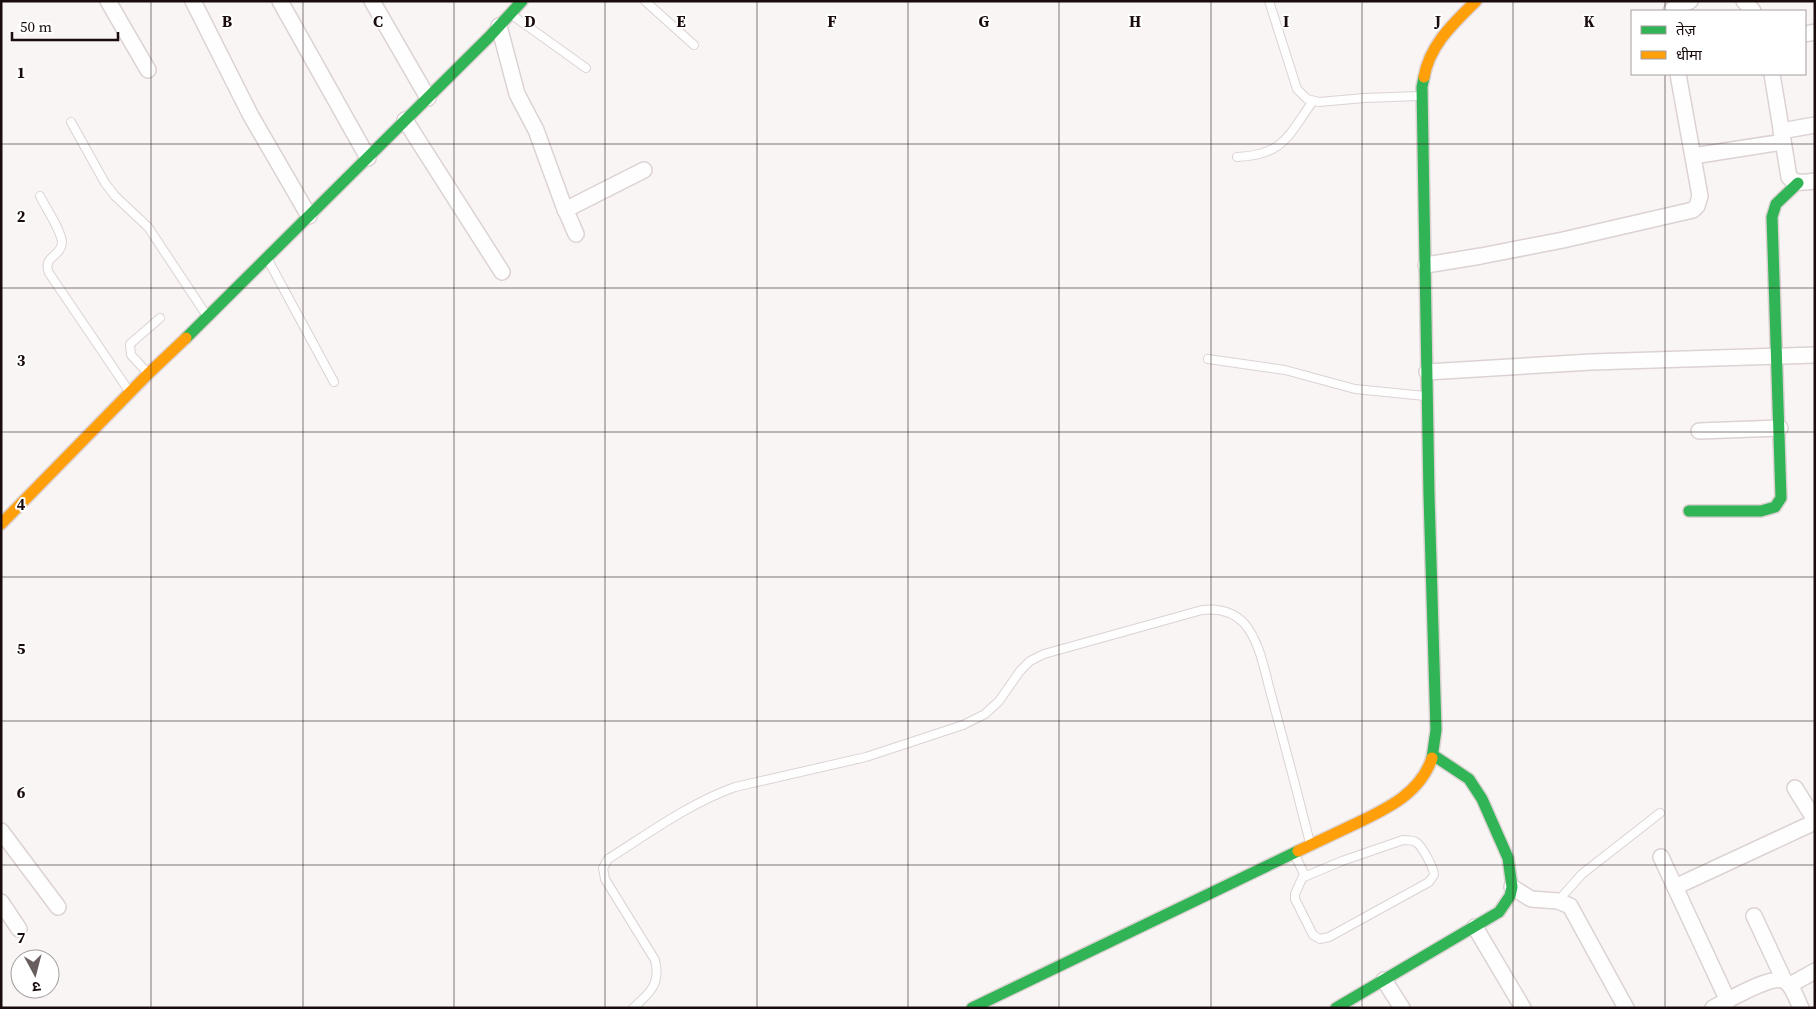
<svg xmlns="http://www.w3.org/2000/svg" width="1816" height="1009" font-family="'Source Serif 4','Noto Sans Devanagari',serif">
	<style>
		.lines { fill: none; stroke-linecap: round; stroke-linejoin: round }
		.lane-casing { stroke: #dcd2d2; stroke-width: 10 }
		.street-casing { stroke: #dcd2d2; stroke-width: 18 }
		.fast-casing { stroke: #dcd2d2; stroke-width: 14 }
		.slow-casing { stroke: #dcd2d2; stroke-width: 14 }
		.lane { stroke: #fefefe; stroke-width: 8 }
		.street { stroke: #fefefe; stroke-width: 15 }
		.fast { stroke: #30b455; stroke-width: 11 }
		.slow { stroke: #ff9f0a; stroke-width: 11 }
		.grid { fill: none; stroke: #1a0c0c; stroke-width: 1; stroke-opacity: 0.55 }
		.grid-label { font-size: 16px; text-anchor: middle; font-weight: bold; fill: #1a0c0c; stroke: #fff; stroke-width: 4; stroke-linejoin: round; paint-order: stroke }
	</style>
	<rect width="100%" height="100%" fill="#faf5f5"/>
	<g class="lines">
		<!-- lane casing -->
		<g class="lane-casing">
			<g id="lane">
				<polyline points="645,1 694,45"/>
				<polyline points="1269,1 1297,89 1307,99 1319,102 1364,98 1420,96"/>
				<polyline points="512,15 586,68"/>
				<polyline points="71,122 105,183 115,196 148,227 207,316"/>
				<path d="M1237,157C1284,155 1288,136 1313,101"/>
				<path d="M40,196C45,207 62,231 62,243C61,257 42,256 49,273L129,391"/>
				<polyline points="268,260 334,382"/>
				<polyline points="1208,359 1285,370 1355,389 1425,396"/>
				<polyline points="147,372 131,355 130,344 160,318"/>
				<path d="M1295,855L1304,874L1295,894V899L1313,935L1320,939L1329,937L1429,882L1434,875C1434,868 1422,846 1416,842C1412,840 1407,840 1403,840L1342,861L1304,877"/>
				<polyline points="1558,901 1582,874 1660,813"/>
				<path d="M633,1008C650,993 661,984 655,960L605,879L603,868L608,859C649,833 690,803 735,787L866,757L963,725L985,714L999,701L1020,671L1030,661L1044,654L1202,610C1218,608 1232,611 1244,623C1261,643 1265,674 1272,698C1285,746 1298,795 1310,843"/>
			</g>
		</g>
		<!-- street casing -->
		<g class="street-casing">
			<g id="street">
				<polyline points="108,1 148,70"/>
				<polyline points="193,1 251,116 309,216"/>
				<polyline points="280,1 368,158"/>
				<polyline points="372,1 428,98"/>
				<polyline points="1744,1 1753,11"/>
				<polyline points="1671,11 1675,7 1690,1"/>
				<polyline points="499,26 517,94 536,130 563,204 576,234"/>
				<polyline points="1805,34 1815,32"/>
				<path d="M1772,74L1789,177C1796,185 1805,182 1815,181"/>
				<polyline points="405,120 502,272"/>
				<polyline points="1781,131 1815,125"/>
				<polyline points="1693,156 1783,142"/>
				<polyline points="565,210 644,170"/>
				<polyline points="1426,265 1481,256 1563,240 1693,210 1697,206 1700,196 1678,74"/>
				<polyline points="1427,372 1591,362 1815,355"/>
				<polyline points="1699,431 1780,428"/>
				<polyline points="1795,788 1815,820"/>
				<polyline points="1,831 58,907"/>
				<polyline points="1661,857 1728,1001"/>
				<polyline points="1512,887 1531,899 1558,901 1570,906 1626,1008"/>
				<polyline points="1675,887 1815,822"/>
				<polyline points="1,902 19,929"/>
				<polyline points="1754,916 1784,980"/>
				<polyline points="1475,927 1523,1008"/>
				<polyline points="1384,980 1402,1008"/>
				<polyline points="1790,985 1815,971"/>
				<path d="M1713,1008C1727,1001 1772,974 1785,981C1793,986 1797,1000 1801,1008"/>
			</g>
		</g>
		<!-- fast casing -->
		<g class="fast-casing">
			<g id="fast">
				<polyline points="1424,77 1422,87 1429,495 1436,730 1432,758"/>
				<polyline points="186,338 490,36 522,1"/>
				<polyline points="1689,511 1761,511 1775,507 1781,498 1772,217 1776,204 1798,183"/>
				<polyline points="972,1008 1298,851"/>
				<polyline points="1336,1008 1499,912 1510,896 1512,887 1508,858 1482,799 1469,779 1433,755"/>
			</g>
		</g>
		<!-- slow casing -->
		<g class="slow-casing">
			<g id="slow">
				<path d="M1424,77C1430,44 1454,23 1476,1"/>
				<polyline points="1,524 148,374 186,338"/>
				<path d="M1298,851C1317,842 1336,833 1355,824C1386,809 1420,794 1432,758"/>
			</g>
		</g>
		<!-- lane -->
		<use href="#lane" class="lane"/>
		<!-- street -->
		<use href="#street" class="street"/>
		<!-- fast -->
		<use href="#fast" class="fast"/>
		<!-- slow -->
		<use href="#slow" class="slow"/>
	</g>
	<!-- grid -->
	<path class="grid" d="M151,1V1008M303,1V1008M454,1V1008M605,1V1008M757,1V1008M908,1V1008M1059,1V1008M1211,1V1008M1362,1V1008M1513,1V1008M1665,1V11M1665,74V1008M1,144H1815M1,288H1815M1,432H1815M1,577H1815M1,721H1815M1,865H1815"/>
	<g class="grid-label">
		<text x="227" y="27">B</text>
		<text x="378" y="27">C</text>
		<text x="530" y="27">D</text>
		<text x="681" y="27">E</text>
		<text x="832" y="27">F</text>
		<text x="984" y="27">G</text>
		<text x="1135" y="27">H</text>
		<text x="1286" y="27">I</text>
		<text x="1438" y="27">J</text>
		<text x="1589" y="27">K</text>
		<text x="21" y="78">1</text>
		<text x="21" y="222">2</text>
		<text x="21" y="366">3</text>
		<text x="21" y="510">4</text>
		<text x="21" y="654">5</text>
		<text x="21" y="798">6</text>
		<text x="21" y="943">7</text>
	</g>
	<!-- border -->
	<rect width="1816" height="1009" fill="none" stroke="#1a0c0c" stroke-width="5"/>
	<!-- legend -->
	<rect x="1631" y="10" width="175" height="65" fill="#ffffff" stroke="#a39e9e"/>
	<rect x="1641" y="26" width="25" height="8" fill="#30b455" stroke="#a39e9e"/>
	<text x="1676" y="35" font-size="15" fill="#1a0c0c">तेज़</text>
	<rect x="1641" y="51" width="25" height="8" fill="#ff9f0a" stroke="#a39e9e"/>
	<text x="1676" y="60" font-size="15" fill="#1a0c0c">धीमा</text>
	<!-- north arrow -->
	<g transform="translate(35 974) rotate(173)"><circle r="24" fill="#ffffff" stroke="#a39e9e"/>
	<path d="M0-4L9 19L0 12L-9 19Z" fill="#685e5e"/>
	<text y="-8" font-size="14" font-weight="bold" text-anchor="middle" fill="#1a0c0c">उ</text>
	</g>
	<!-- scale -->
	<path d="M12 32v8h106v-8" fill="none" stroke="#1a0c0c" stroke-width="2.5"/>
	<text x="20" y="32" font-size="15" fill="#1a0c0c" stroke="#ffffff" stroke-width="4" paint-order="stroke">50 m</text>
</svg>
